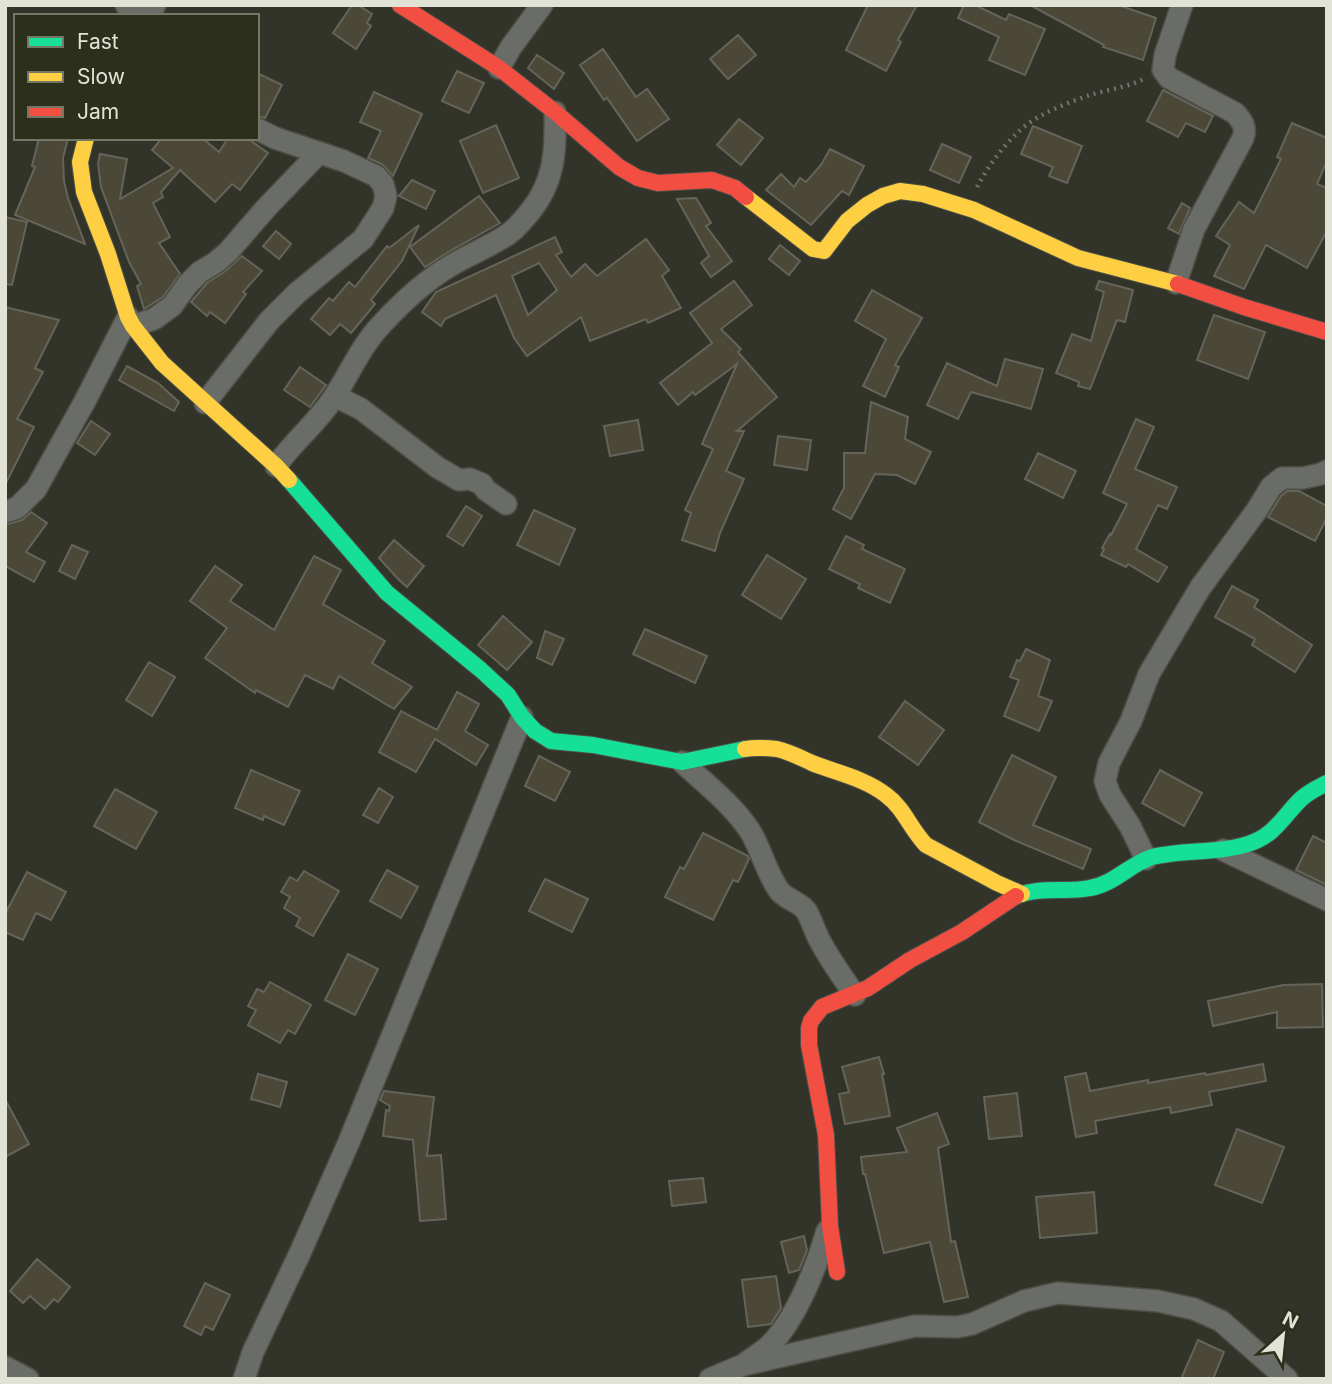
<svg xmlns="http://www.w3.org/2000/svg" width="1332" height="1384" font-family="Inter,sans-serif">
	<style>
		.building { fill: #4c4838; stroke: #65645a; stroke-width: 2; fill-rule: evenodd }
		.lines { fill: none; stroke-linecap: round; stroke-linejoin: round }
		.street-casing { stroke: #4d4f46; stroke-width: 24 }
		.fast-casing { stroke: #4d4f46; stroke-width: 18 }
		.slow-casing { stroke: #4d4f46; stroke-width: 18 }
		.jam-casing { stroke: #4d4f46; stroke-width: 18 }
		.path { stroke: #70726c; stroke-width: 4.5; stroke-dasharray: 2 5; stroke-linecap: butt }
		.street { stroke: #6a6c67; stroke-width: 21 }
		.fast { stroke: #16e098; stroke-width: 16 }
		.slow { stroke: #ffcf43; stroke-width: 16 }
		.jam { stroke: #f24e42; stroke-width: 16 }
	</style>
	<rect width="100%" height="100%" fill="#323429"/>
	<!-- building -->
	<g class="building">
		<polygon points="352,5 358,5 372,14 367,23 371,26 356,49 333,33"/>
		<polygon points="868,5 917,5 898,40 901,42 886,71 846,50"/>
		<polygon points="964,5 975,5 1006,20 1009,14 1045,29 1025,75 989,60 999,37 958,18"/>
		<polygon points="1030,5 1118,5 1156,18 1143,60 1103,47 1104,45"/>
		<polygon points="738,35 756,55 728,79 710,59"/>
		<polygon points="603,49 636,97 647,89 669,119 637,141 607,98 604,100 580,65"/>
		<polygon points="537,55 564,73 554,89 528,68"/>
		<polygon points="457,71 484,83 469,113 442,101"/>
		<polygon points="257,73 282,85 265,118 257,116"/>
		<polygon points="1163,90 1213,116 1205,132 1186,123 1178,137 1147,121"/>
		<polygon points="374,92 422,114 393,176 382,164 368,158 381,131 360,122"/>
		<polygon points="739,119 763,138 741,165 717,145"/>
		<polygon points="1292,123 1327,138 1327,161 1317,184 1327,188 1327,231 1307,268 1266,245 1244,289 1214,276 1230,245 1216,236 1239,202 1254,213 1281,159 1277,157"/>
		<polygon points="496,125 519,178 483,193 460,141"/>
		<polygon points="1033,126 1082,146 1067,183 1049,176 1053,167 1021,154"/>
		<polygon points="39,138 68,138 63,158 64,181 68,198 85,244 15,215 35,167 32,166"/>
		<polygon points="162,138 202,138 219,152 228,138 247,138 268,153 240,190 232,184 215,202 180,170 161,192 163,197 153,203 170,237 159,243 180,274 163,297 144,309 137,286 141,284 129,262 101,187 98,164 100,154 127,159 120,199 173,168 152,150"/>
		<polygon points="942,144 971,157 959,183 930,170"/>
		<polygon points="830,149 864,166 849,195 842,191 811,225 766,190 781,174 794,187 800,178 806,182 821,165"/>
		<polygon points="412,180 435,191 426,209 399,196"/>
		<polygon points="479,196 500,223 450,251 425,267 410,247"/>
		<polygon points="696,198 711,223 706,226 732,261 711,277 701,263 709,256 677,199"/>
		<polygon points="1182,203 1190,208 1179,234 1168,228"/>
		<polygon points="5,217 27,222 12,285 5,284"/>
		<polygon points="419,225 402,261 371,300 375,304 351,333 340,324 330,335 311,319 329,298 333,301 349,282 355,287 387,246 389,248"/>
		<polygon points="276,231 291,244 279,259 263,246"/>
		<path d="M555,237L562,252L556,255L571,277L585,264L597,276L646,239L669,270L662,276L681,308L648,323L646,319L590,341L581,317L527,356L514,338L496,295L445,319L441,326L422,312L436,292ZM539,263L557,290L528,315L512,276Z"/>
		<polygon points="780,245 800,261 789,275 769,259"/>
		<polygon points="242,256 262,271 243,292 246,294 225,323 210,312 207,316 191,302 208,282 223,273"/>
		<polygon points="734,281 752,305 721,329 741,349 738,352 777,397 737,431 744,431 726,471 744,479 720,533 715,551 682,540 691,513 685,510 713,449 702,444 737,364 695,395 693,392 678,405 660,383 712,343 690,313"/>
		<polygon points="1099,281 1133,290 1125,322 1117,320 1090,389 1078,386 1079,382 1056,373 1072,334 1091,341 1104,292 1096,289"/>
		<polygon points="872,290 922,318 895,365 899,367 885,397 863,386 886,339 855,321"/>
		<polygon points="5,307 59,320 35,368 43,372 17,419 34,427 5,485"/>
		<polygon points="1214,315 1265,332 1248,379 1197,360"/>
		<polygon points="1005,359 1043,369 1031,409 971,392 958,419 927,405 947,363 997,386"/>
		<polygon points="127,366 158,383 179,402 174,411 119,380"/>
		<polygon points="300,367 326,385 310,407 284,390"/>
		<polygon points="871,402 908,417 905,439 931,452 915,484 897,475 875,474 851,519 833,509 844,488 844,453 865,453"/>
		<polygon points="1136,419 1154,427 1135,469 1177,487 1167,509 1158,505 1136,549 1167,567 1158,582 1128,564 1126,567 1101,555 1104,549 1102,548 1110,534 1111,535 1127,504 1103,493"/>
		<polygon points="638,420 643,450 610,456 604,426"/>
		<polygon points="91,421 110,434 95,455 77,443"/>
		<polygon points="778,436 811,440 807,470 774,465"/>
		<polygon points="1038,453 1076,471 1063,498 1025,479"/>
		<polygon points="1287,491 1299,491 1327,506 1327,518 1315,541 1268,517 1281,496"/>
		<polygon points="466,506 482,516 463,546 447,536"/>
		<polygon points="534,510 575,529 559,565 517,545"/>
		<polygon points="31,512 47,523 26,552 45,562 34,582 5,566 5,525 22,520"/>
		<polygon points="846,536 864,545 862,549 905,569 890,603 858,588 860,584 829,569"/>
		<polygon points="394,540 424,566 407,587 399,580 379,558"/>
		<polygon points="72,545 88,552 75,579 59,571"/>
		<polygon points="767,555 806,579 781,619 742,595"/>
		<polygon points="314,556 341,570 323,604 385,641 372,663 412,687 394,709 339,676 333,689 305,675 288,707 256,690 255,693 205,658 227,628 190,601 215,566 242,585 230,601 274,630"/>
		<polygon points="1232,586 1258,600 1254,607 1312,645 1295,672 1252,645 1255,639 1215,617"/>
		<polygon points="503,616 532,642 507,670 478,645"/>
		<polygon points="645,629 707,656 695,683 633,654"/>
		<polygon points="545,631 564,639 552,665 537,658"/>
		<polygon points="1026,649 1050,660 1038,696 1052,701 1039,731 1004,716 1019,680 1010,677 1017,660 1020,661"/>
		<polygon points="149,662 175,677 152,716 126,700"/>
		<polygon points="457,692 479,704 465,731 488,745 476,765 435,739 416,772 379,752 401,711 437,730"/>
		<polygon points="905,701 944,730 918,765 879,737"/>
		<polygon points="1012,755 1056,777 1033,825 1091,849 1083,869 1016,841 979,822"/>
		<polygon points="539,756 570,772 555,801 525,786"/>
		<polygon points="251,770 300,791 284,825 264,816 263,820 235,808"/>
		<polygon points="1160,770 1202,793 1184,826 1142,803"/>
		<polygon points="379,788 393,797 378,823 363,815"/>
		<polygon points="115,789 157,812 136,849 94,826"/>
		<polygon points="703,833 748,856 749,859 738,882 733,880 713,920 665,897 680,867 684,869"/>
		<polygon points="1313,836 1327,843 1327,885 1296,870"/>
		<polygon points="387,870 418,887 401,918 370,901"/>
		<polygon points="304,871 339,891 313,936 296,926 300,918 284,908 290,897 281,892 290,877 297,881"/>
		<polygon points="27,872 66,892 51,920 36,913 23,940 5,932 5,914"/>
		<polygon points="545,879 588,899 572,932 529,911"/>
		<polygon points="348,954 378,969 355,1015 325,1000"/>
		<polygon points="270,982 311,1005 295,1034 288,1030 280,1043 248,1025 256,1010 248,1006 257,989 264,992"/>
		<polygon points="1322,984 1323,1027 1277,1028 1277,1012 1213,1026 1208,1001 1283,985"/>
		<polygon points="879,1057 884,1074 882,1074 890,1116 845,1124 839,1094 849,1092 842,1067"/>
		<polygon points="1263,1064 1266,1081 1209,1092 1212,1105 1171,1113 1170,1107 1095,1121 1097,1133 1076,1137 1065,1077 1086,1073 1090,1091 1148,1080 1148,1083 1205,1073 1206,1075"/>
		<polygon points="258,1074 287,1082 280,1107 251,1099"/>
		<polygon points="384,1091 434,1097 427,1156 441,1155 446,1219 420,1221 413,1140 383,1136 386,1110 389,1111 390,1106 380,1100"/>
		<polygon points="1017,1093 1022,1136 989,1139 984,1097"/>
		<polygon points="5,1099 29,1144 5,1157"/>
		<polygon points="937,1113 949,1144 938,1148 951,1242 955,1241 968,1297 944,1302 930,1242 884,1253 865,1174 863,1174 861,1157 907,1152 897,1128"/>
		<polygon points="1237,1129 1284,1147 1262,1203 1215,1185"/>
		<polygon points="703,1178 706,1202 672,1206 669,1181"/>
		<polygon points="1094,1192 1097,1233 1040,1238 1036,1197"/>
		<polygon points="804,1236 807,1250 799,1270 789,1273 781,1242"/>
		<polygon points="37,1259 70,1287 58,1302 54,1299 45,1309 30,1296 23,1303 10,1291"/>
		<polygon points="776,1276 781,1308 771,1324 748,1327 742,1280"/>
		<polygon points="205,1283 230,1295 213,1330 205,1326 201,1335 184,1326"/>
		<polygon points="1198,1340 1224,1352 1213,1379 1181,1379"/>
	</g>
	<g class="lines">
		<!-- street casing -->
		<g class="street-casing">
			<g id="street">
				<polyline points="126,5 136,16"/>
				<polyline points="148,16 155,5"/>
				<polyline points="499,68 511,47 542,5"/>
				<path d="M1176,283L1194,229L1243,138C1247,127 1242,121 1235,113L1169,78L1163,70L1165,55L1182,5"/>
				<polyline points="133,326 154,319 172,306 187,285 200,272 215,263 228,252 267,207 319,153"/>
				<polyline points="335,396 361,409 437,467 459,480 470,479 482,484 486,490 506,504"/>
				<polyline points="205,403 269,321 297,293 363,239 383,208 386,196 383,184 376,176 344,161 275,138 257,129"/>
				<path d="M276,466C293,442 318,422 334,397C350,373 361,346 381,325C401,303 425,281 450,266C468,255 489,247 507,235C516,229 522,221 529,213C555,182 556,150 555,112"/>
				<polyline points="5,512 17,508 36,489 85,401 128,317"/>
				<path d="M682,762C706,784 732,804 750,831C761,849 766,871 778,889C785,900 800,901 807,912C812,921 815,932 820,941C830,960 843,978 855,995"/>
				<polyline points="1223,850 1327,900"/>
				<polyline points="1146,859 1130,826 1110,795 1105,781 1109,763 1131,721 1149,674 1200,588 1257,510 1271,487 1282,478 1303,478 1321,474 1327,471"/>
				<path d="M747,1362C755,1356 763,1352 770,1345C796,1319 817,1266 827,1231"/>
				<polyline points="5,1367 28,1379"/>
				<polyline points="244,1379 253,1352 300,1253 348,1144 522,717"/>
				<polyline points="710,1379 743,1365 915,1326 957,1327 972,1324 1024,1301 1058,1293 1158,1301 1194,1309 1221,1321 1287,1379"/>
			</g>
		</g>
		<!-- fast casing -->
		<g class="fast-casing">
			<g id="fast">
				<polyline points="289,480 387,593 481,670 508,695 522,717 535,731 551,741 593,745 682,762 745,749"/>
				<path d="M1016,896C1040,886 1066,893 1090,888C1114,884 1130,864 1152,857C1183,849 1217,854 1248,844C1274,836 1282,818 1300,800C1308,792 1317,788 1327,783"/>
			</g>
		</g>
		<!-- slow casing -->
		<g class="slow-casing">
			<g id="slow">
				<polyline points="86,138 80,162 84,192 108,254 128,317 133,326 162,363 276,466 289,480"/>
				<polyline points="746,197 813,249 824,251 847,221 867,205 883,196 900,191 923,194 974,210 1078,258 1178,284"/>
				<path d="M745,749C755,747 767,748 777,749C790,752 801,758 812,763C837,773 864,778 886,795C904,808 911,830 926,845L997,883L1022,894"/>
			</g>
		</g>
		<!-- jam casing -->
		<g class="jam-casing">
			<g id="jam">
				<polyline points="400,5 499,68 555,112 619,167 638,178 658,183 712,180 735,188 746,197"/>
				<polyline points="1178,284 1244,307 1327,332"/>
				<polyline points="837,1272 830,1226 826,1135 809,1045 809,1028 811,1021 822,1007 868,988 910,960 962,932 1016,896"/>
			</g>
		</g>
		<!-- path -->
		<path class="path" d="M977,187C987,168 1001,149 1016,134C1036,114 1067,103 1093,94C1111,89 1129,87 1145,78"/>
		<!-- street -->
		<use href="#street" class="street"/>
		<!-- fast -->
		<use href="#fast" class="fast"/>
		<!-- slow -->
		<use href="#slow" class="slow"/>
		<!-- jam -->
		<use href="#jam" class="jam"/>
	</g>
	<!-- border -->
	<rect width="1332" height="1384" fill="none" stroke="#e1e3d6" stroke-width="14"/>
	<!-- legend -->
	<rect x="14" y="14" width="245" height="126" fill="#2c2f1a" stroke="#747765" stroke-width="2"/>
	<rect x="28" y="37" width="35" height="10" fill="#16e098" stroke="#747765" stroke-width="2"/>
	<text x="77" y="49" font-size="21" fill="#e1e3d6">Fast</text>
	<rect x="28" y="72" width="35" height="10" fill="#ffcf43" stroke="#747765" stroke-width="2"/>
	<text x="77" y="84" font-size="21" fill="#e1e3d6">Slow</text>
	<rect x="28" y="107" width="35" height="10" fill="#f24e42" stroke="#747765" stroke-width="2"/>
	<text x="77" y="119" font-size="21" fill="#e1e3d6">Jam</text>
	<!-- north arrow -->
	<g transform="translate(1283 1335) rotate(27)" stroke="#2c2f1a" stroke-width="5" paint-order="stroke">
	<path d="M0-5L12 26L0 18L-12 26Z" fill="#e1e3d6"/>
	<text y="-10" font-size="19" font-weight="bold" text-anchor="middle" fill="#e1e3d6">N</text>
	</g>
</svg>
